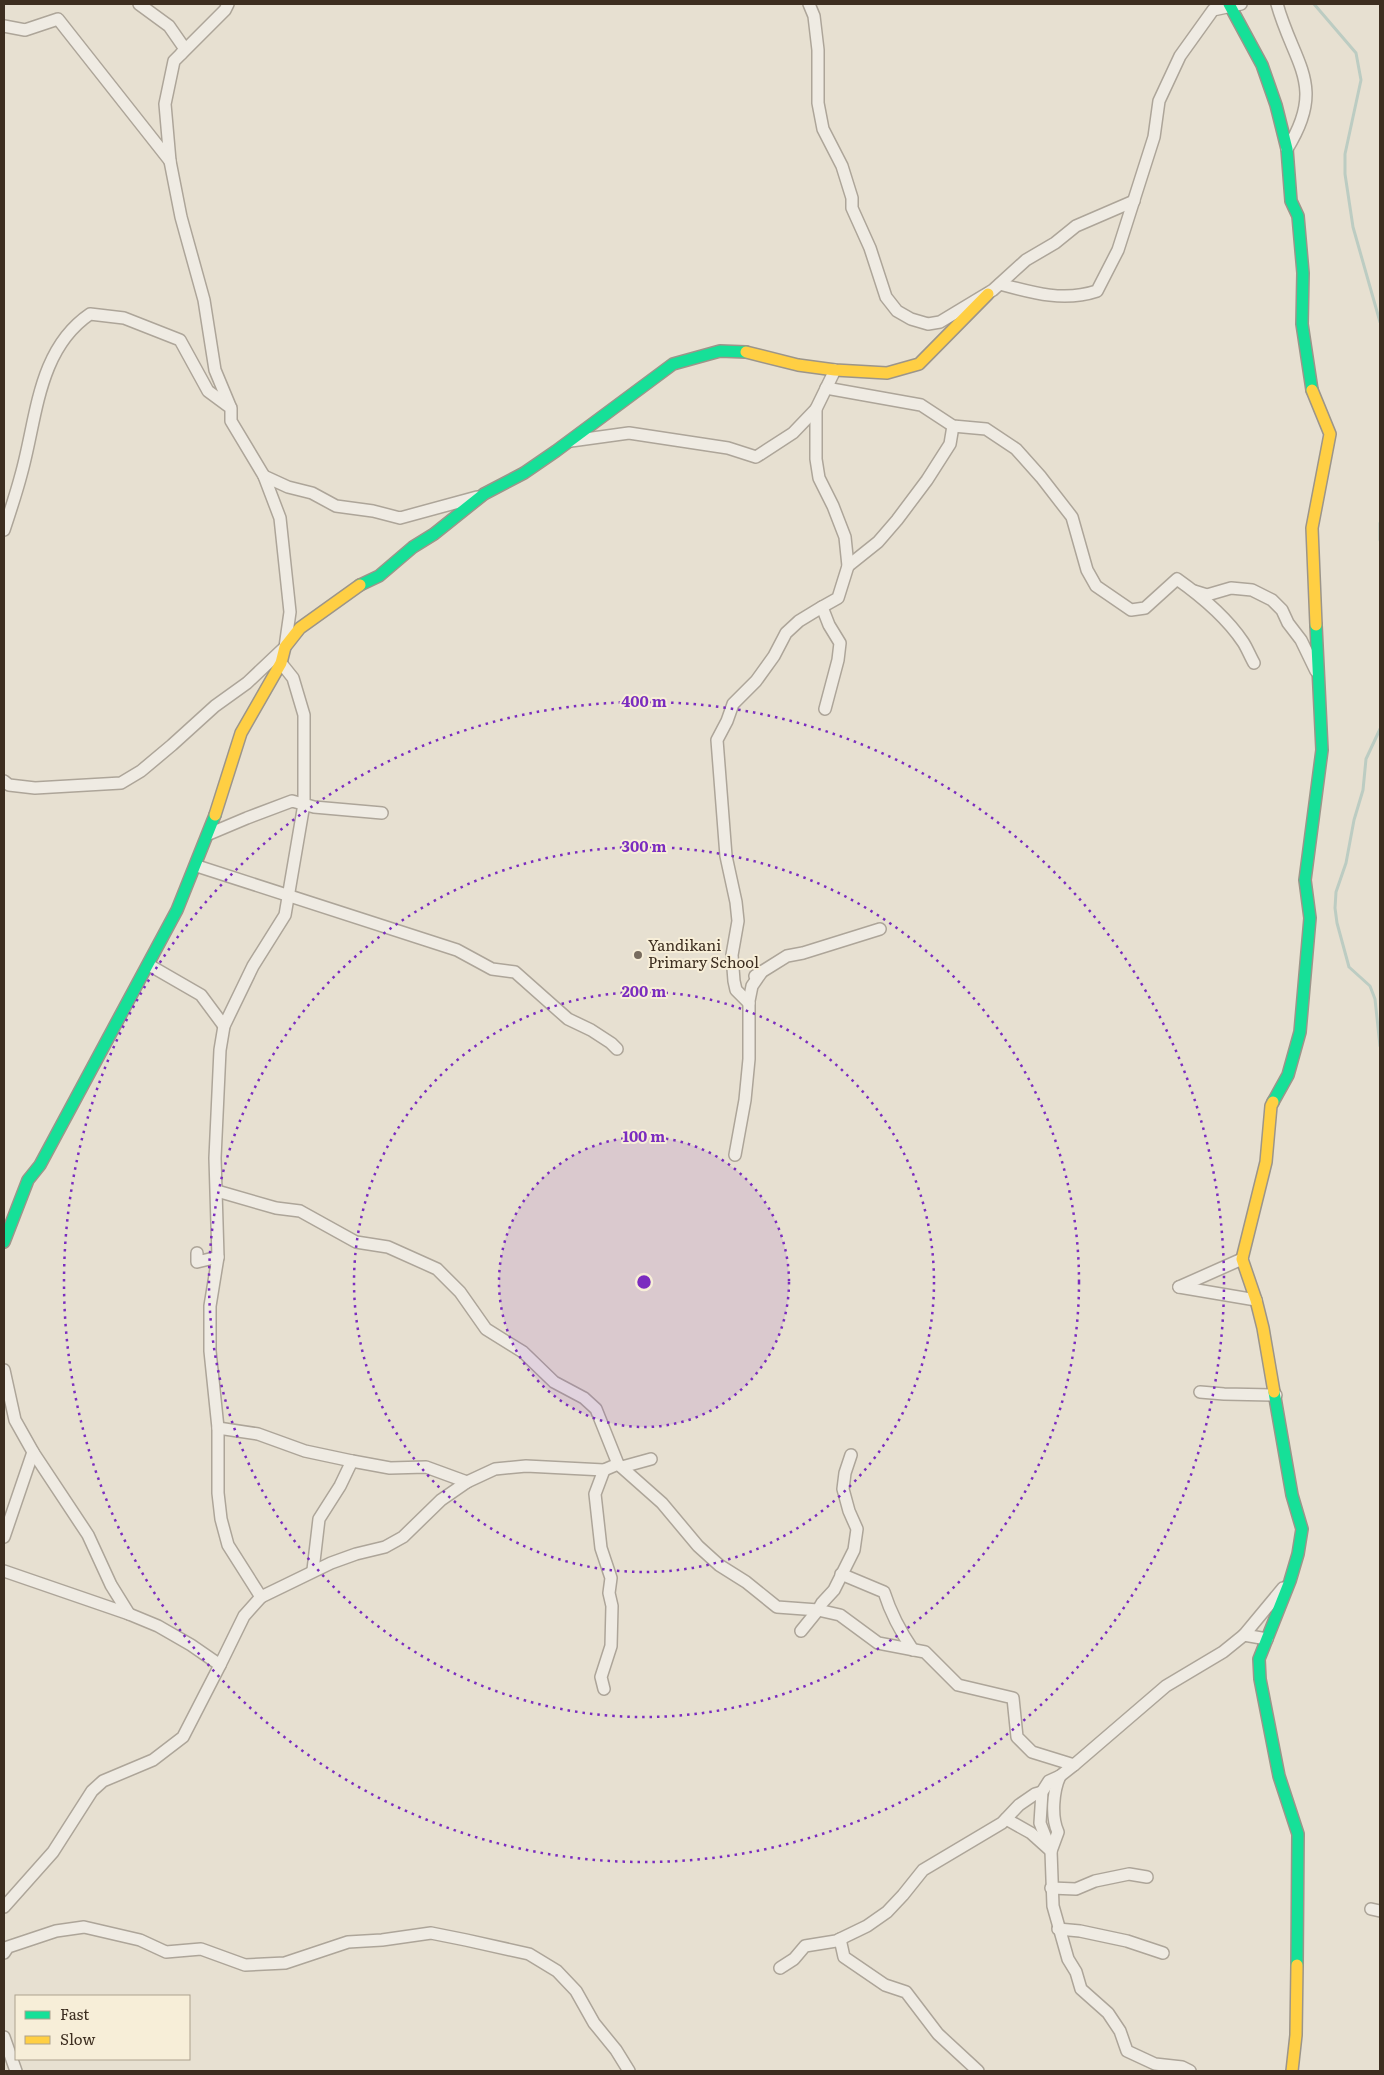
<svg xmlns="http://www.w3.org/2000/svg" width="1384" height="2075" font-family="Literata,serif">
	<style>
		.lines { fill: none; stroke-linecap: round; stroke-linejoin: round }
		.stream { stroke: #bcccc2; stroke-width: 3 }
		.street-casing { stroke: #ada599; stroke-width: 14 }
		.fast-casing { stroke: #9c958a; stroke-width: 14 }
		.slow-casing { stroke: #9c958a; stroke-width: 14 }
		.street { stroke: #efebe3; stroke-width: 11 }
		.fast { stroke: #16e098; stroke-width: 11 }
		.slow { stroke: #ffcf43; stroke-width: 11 }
		.ring { fill: none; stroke: #7b2cbf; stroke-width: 2.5; stroke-dasharray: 2.5 5 }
		.poi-dot { fill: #786c5e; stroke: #f7eed8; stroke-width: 2 }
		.labels { text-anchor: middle; stroke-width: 4; stroke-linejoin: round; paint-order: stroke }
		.poi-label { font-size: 15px; fill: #3d2e20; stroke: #f7eed8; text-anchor: start }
		.centre { fill: #7b2cbf; stroke: #f7eed8; stroke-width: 2.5 }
		.ring-label { font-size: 15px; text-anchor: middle; font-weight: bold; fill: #7b2cbf; stroke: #f7eed8; stroke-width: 4; stroke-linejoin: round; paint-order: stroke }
	</style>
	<rect width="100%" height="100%" fill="#e7e0d1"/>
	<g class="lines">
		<!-- stream -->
		<g class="stream">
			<polyline points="1314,4 1356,53 1361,80 1345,154 1345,174 1353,227 1380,322"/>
			<polyline points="1380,523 1380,540"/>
			<polyline points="1380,729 1366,759 1363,790 1354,820 1346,863 1336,892 1335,908 1337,923 1349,967 1370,986 1375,999 1380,1046"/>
		</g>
		<!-- street casing -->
		<g class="street-casing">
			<g id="street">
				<polyline points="139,4 169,26 185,49 181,54"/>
				<polyline points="228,4 225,10 174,61 165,104 170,161 181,217 204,300 215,370 230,406"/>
				<polyline points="809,4 814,16 818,50 818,103 823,129 842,166 852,198 852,208 870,248 886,297 897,311 911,319 928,324 940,322 993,290 1026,260 1055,243 1076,226 1134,201"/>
				<path d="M1277,4C1294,65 1327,85 1287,149"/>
				<polyline points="4,26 25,30 58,19 170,161"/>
				<path d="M1000,284C1033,293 1064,302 1097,291L1118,250L1154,137L1159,101L1180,56L1213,10L1241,4"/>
				<path d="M826,388L921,405L953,426L986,429L1016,449L1041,477L1072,517L1087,570L1096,586L1131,610L1145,608L1177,579C1201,596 1227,618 1243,642C1247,648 1250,656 1254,663"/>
				<polyline points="571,441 629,433 728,448 756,457 793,433 816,409"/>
				<polyline points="264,476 288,487 312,493 336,506 373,511 400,518 477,497"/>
				<path d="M4,530C10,512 16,494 21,475C37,419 37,350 90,314L124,318L180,340L208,391L231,408V421L264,476L280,518L290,612L285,647L247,683L215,706L172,745L141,771L121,783L35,788L9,785L4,781"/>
				<polyline points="848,566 878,542 897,520 927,480 950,444 953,426"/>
				<polyline points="1194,591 1207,595 1231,588 1252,590 1272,600 1282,610 1288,623 1301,640 1316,671"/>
				<polyline points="825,709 838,660 840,643 829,625 822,607 838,598 848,566 845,537 833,506 819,478 816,459 816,409 835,370"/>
				<polyline points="209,834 247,818 292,801 314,807 382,813"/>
				<polyline points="197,866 457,950 492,969 515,972 568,1019 591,1030 611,1043 617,1049"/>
				<polyline points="149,965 201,995 224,1026"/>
				<polyline points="755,976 787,956 803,953 880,929"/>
				<polyline points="749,1003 736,990 734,981 732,955 738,921 736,902 726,856 717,740 727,721 733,704 756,681 774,656 786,633 799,621 822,607"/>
				<polyline points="735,1155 745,1100 749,1059 749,1001 752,986 761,973"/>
				<polyline points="217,1191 276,1208 300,1211 356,1242 388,1247 437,1269 460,1292 486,1329 523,1352 554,1382 584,1398 596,1409 618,1464 662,1503 698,1546 719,1565 746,1582 777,1607 818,1610 840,1615 878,1643 925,1652 958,1685 1013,1698 1017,1737 1032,1752 1074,1765 1166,1686 1223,1652 1244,1635 1267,1639"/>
				<polyline points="197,1253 197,1262 218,1257 215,1158 220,1050 224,1026 253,966 285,915 304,804 304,715 293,678 281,663"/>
				<polyline points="1179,1287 1256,1300"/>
				<polyline points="1179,1287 1242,1259"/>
				<polyline points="4,1370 15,1420 33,1452 4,1537"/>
				<polyline points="1200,1392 1224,1394 1276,1395"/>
				<polyline points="218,1428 258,1434 305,1451 352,1461 390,1468 426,1467 467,1482"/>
				<polyline points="33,1452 88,1535 111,1585 129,1614 158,1626 191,1645 220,1665 244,1616 261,1597 228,1545 221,1519 218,1493 218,1428 210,1351 210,1306 218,1257"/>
				<polyline points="622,1467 651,1459"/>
				<polyline points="313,1570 319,1519 340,1486 352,1461"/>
				<polyline points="4,1571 129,1614"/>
				<path d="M841,1574L884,1592C891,1614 900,1631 913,1650"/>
				<polyline points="261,1597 331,1563 356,1554 385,1547 403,1537 441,1500 467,1482 495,1469 526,1466 604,1470 618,1464"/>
				<polyline points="801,1631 818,1610 822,1603 834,1590 854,1550 857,1529 849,1511 843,1489 845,1473 851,1455"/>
				<polyline points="1244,1635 1283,1588"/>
				<polyline points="604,1689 601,1677 611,1646 612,1606 609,1593 611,1578 601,1548 595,1494 604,1470"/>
				<polyline points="1074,1765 1060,1776 1049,1781 1042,1792 1040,1823 1051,1851 1053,1906 1068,1959 1076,1972 1081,1989 1108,2013 1120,2031 1127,2051 1155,2064 1182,2067 1190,2071"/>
				<path d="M1006,1819L1031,1833L1051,1851L1058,1832C1051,1817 1053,1791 1060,1776"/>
				<polyline points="1051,1888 1076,1889 1095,1881 1129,1874 1147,1877"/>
				<polyline points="4,1907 53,1852 92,1791 103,1781 153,1760 183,1737 220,1665"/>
				<polyline points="1371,1909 1380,1911"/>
				<polyline points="1058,1929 1080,1931 1127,1941 1163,1953"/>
				<polyline points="840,1939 844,1957 885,1985 906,1992 938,2034 978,2071"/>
				<polyline points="4,1953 8,1947 56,1931 84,1927 140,1940 166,1952 201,1949 245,1965 285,1963 348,1942 382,1940 431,1933 466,1940 529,1954 557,1971 576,1991 594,2023 616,2050 629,2071"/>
				<polyline points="780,1968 794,1959 805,1946 836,1941 867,1926 887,1912 903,1895 923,1870 1002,1823 1019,1805 1035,1794 1042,1792"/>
				<polyline points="4,2037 16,2071"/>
			</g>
		</g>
		<!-- fast casing -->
		<g class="fast-casing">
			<g id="fast">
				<polyline points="1229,4 1262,65 1276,105 1287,149 1291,201 1298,216 1303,273 1302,324 1312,390"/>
				<polyline points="360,585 379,576 413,547 434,534 484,494 524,473 556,451 673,364 720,351 746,352"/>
				<polyline points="1273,1102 1288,1075 1300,1032 1310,918 1305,880 1322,750 1316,625"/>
				<polyline points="4,1242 28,1180 40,1165 177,910 215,815"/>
				<polyline points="1274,1392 1292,1495 1302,1529 1298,1554 1290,1581 1259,1659 1260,1679 1279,1776 1298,1834 1297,1965"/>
			</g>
		</g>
		<!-- slow casing -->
		<g class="slow-casing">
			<g id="slow">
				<polyline points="746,352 798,365 835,370 887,373 919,364 988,294"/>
				<polyline points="1312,390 1330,434 1312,528 1316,625"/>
				<polyline points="215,815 241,733 281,663 285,647 300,628 360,585"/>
				<polyline points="1273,1102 1271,1106 1266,1162 1242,1259 1256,1300 1263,1328 1274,1392"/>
				<polyline points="1292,2071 1296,2035 1297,1965"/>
			</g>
		</g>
		<!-- street -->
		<use href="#street" class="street"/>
		<!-- fast -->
		<use href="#fast" class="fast"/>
		<!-- slow -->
		<use href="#slow" class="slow"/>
	</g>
	<!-- distance rings -->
	<circle cx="644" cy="1282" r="145" fill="#7b2cbf" fill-opacity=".12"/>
	<g class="ring">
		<circle cx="644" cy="1282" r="145"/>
		<circle cx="644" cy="1282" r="290"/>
		<circle cx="644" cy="1282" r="435"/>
		<circle cx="644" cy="1282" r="580"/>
	</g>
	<!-- markers -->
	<circle class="poi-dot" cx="638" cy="955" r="5"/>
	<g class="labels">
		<!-- poi labels -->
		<g class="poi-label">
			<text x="648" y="951">Yandikani<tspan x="648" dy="17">Primary School</tspan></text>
		</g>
	</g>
	<circle cx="644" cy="1282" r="8" class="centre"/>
	<g class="ring-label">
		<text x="644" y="707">400 m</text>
		<text x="644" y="852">300 m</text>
		<text x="644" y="997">200 m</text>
		<text x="644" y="1142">100 m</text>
	</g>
	<!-- border -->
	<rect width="1384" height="2075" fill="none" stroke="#3d2e20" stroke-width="10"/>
	<!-- legend -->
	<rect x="15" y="1995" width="175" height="65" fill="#f7eed8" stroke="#ada18e"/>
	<rect x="25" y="2011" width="25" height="8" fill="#16e098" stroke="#ada18e"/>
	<text x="60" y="2020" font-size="15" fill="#3d2e20">Fast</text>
	<rect x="25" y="2036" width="25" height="8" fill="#ffcf43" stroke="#ada18e"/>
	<text x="60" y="2045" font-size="15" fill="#3d2e20">Slow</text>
</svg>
